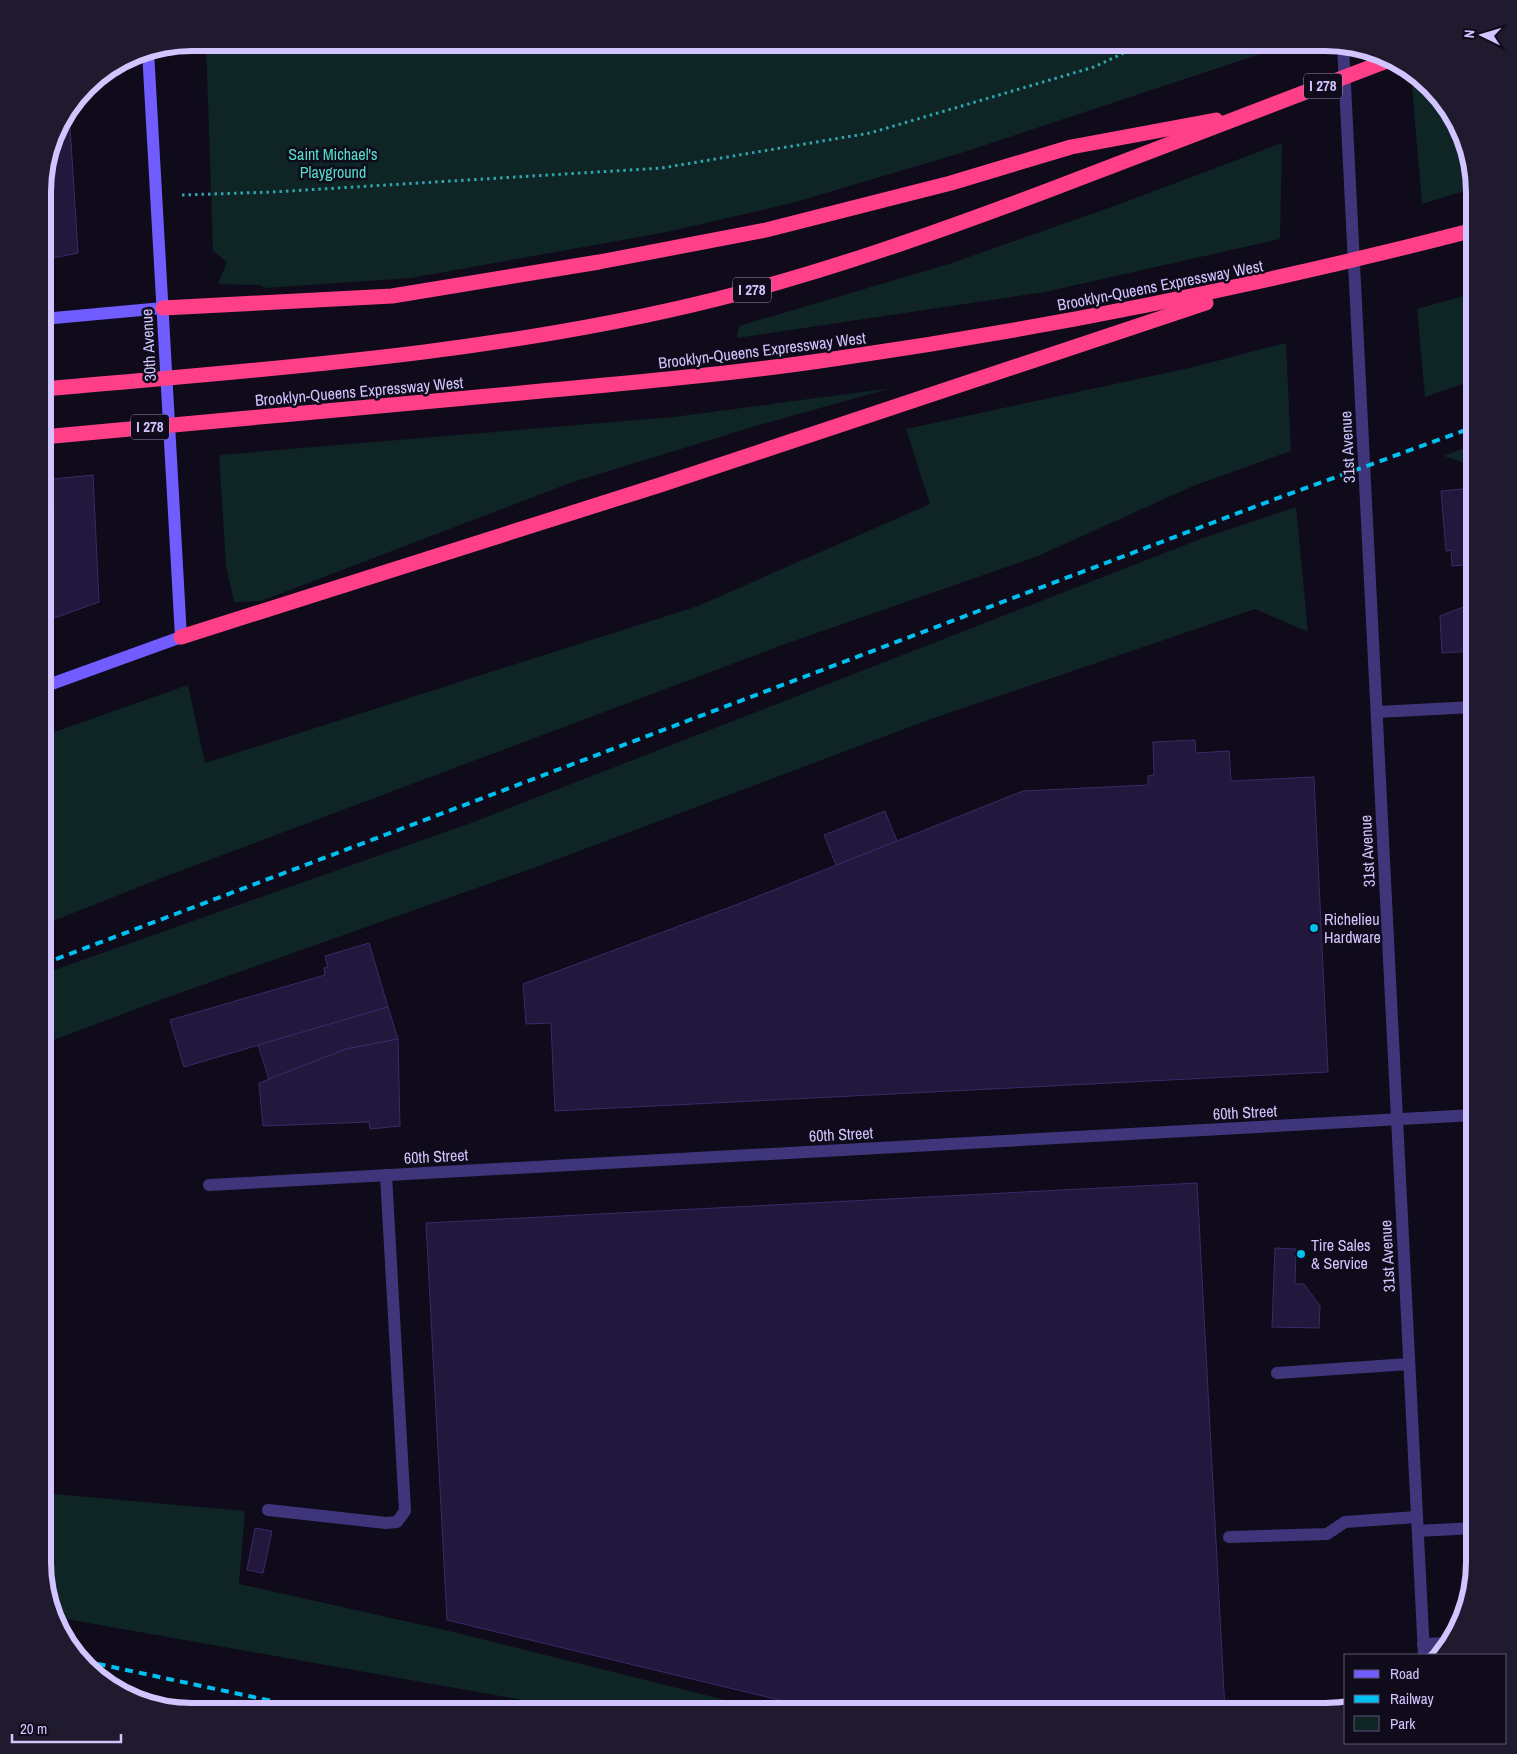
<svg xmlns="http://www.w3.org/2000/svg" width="1517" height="1754" font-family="'Archivo Narrow',sans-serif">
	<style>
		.green { fill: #0e2425 }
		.building { fill: #22173c; stroke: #3c2969 }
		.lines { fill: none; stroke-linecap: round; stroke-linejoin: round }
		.path { stroke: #2ca7ad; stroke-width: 3; stroke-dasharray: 2.5 4; stroke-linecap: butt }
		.lane { stroke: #3f357b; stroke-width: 12 }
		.street { stroke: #3f357b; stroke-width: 12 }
		.secondary { stroke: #715cff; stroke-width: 12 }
		.highway { stroke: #ff4088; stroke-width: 15 }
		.rail { stroke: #00c0f0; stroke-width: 4; stroke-dasharray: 8 6; stroke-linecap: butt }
		.poi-dot { fill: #00c0f0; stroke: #0f0b1b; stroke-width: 2 }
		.labels { text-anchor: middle; stroke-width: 5; stroke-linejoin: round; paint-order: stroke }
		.shield { fill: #0f0b1b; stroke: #988dbb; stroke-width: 1 }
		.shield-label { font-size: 15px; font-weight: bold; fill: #d2c5ff }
		.park-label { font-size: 16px; fill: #52dec9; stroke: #0f0b1b }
		.street-label { font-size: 16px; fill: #d2c5ff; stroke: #0f0b1b }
		.poi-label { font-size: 16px; fill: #d2c5ff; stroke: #0f0b1b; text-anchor: start }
		.rim { fill: none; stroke: #d2c5ff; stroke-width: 6 }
	</style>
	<rect width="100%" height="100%" fill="#0f0b1b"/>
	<!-- green -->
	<g class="green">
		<polygon points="206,43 1273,43 1273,50 961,153 792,203 667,232 411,278 265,288 260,285 218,284 227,262 213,251"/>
		<polygon points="1421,83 1444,101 1467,145 1474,188 1422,204 1412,86"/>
		<polygon points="1282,143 1280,239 1045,292 737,338 739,326 952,263 1117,205"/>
		<polygon points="1474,293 1474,380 1425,397 1417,309"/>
		<polygon points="1286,343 1291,451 1193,486 1038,556 785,644 164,877 43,925 43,736 188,685 205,763 698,606 930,504 906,429 1189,368"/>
		<polygon points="892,388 759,425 570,483 261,601 234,602 226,566 219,455 674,417"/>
		<polygon points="1474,444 1474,466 1444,456"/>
		<polygon points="1296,507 1308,632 1255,609 931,719 539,866 160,1000 43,1044 43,974 471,823 1203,538"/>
		<path d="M43,1493L245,1511L239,1584L445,1630L769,1711H585L55,1617C38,1586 42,1528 43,1493Z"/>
	</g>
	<!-- building -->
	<g class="building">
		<polygon points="69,111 78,253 43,260 43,183 58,126"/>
		<polygon points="93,475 99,602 43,622 43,480"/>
		<polygon points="1474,488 1474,564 1452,566 1451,550 1446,551 1441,491"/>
		<polygon points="1474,603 1474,651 1442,653 1440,616"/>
		<polygon points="1195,740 1196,753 1229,751 1231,781 1314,777 1328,1072 555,1111 551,1023 526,1024 523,984 741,903 1023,791 1148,785 1148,776 1154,775 1153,742"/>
		<polygon points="885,811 897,841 836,865 824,835"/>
		<polygon points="369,943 388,1007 184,1067 170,1020 325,975 324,968 328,967 325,956"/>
		<polygon points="388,1007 398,1039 346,1049 269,1079 258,1045"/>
		<polygon points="398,1039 400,1126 370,1129 369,1122 263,1126 259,1083 346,1049"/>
		<polygon points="1470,1181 1474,1181 1474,1246 1471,1246"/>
		<polygon points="1197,1183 1225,1711 825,1711 447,1620 426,1223"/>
		<polygon points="1275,1248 1296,1249 1295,1284 1304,1284 1320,1306 1319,1328 1272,1327"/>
		<polygon points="255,1528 272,1531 263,1573 247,1570"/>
	</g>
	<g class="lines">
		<!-- path -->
		<polyline class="path" points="182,195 273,192 662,168 870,133 1094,67 1130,50 1131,43"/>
		<!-- lane -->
		<g class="lane">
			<polyline points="1277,1373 1409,1364"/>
			<polyline points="268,1510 386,1523 397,1522 405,1511 386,1175"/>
			<polyline points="1229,1537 1327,1534 1345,1522 1417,1517"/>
			<polyline points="1423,1644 1447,1643"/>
		</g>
		<!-- street -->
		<g class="street">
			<polyline points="1343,45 1424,1655"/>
			<polyline points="1377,712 1474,707"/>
			<polyline points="209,1185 1474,1115"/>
			<polyline points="1418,1531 1474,1528"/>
		</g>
		<!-- secondary -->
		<g class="secondary">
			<polyline points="43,319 163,308"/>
			<polyline points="43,687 181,637 148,51"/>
		</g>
		<!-- highway -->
		<g class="highway">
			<polyline points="163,308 392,296 599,262 766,230 951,183 1071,147 1216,120"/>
			<path d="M43,389C268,369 497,354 717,299C829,271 937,232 1044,192C1160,148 1276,104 1392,59"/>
			<path d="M43,437C202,422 362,408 521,393C628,383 734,374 840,358C1054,327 1265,284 1474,230"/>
			<polyline points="181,637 663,484 1206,303"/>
		</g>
		<!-- rail -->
		<g class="rail">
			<polyline points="43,964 1270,501 1474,427"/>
			<polyline points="84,1661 319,1711"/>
			<polyline points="123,1693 212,1711"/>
		</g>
	</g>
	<!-- markers -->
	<g class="poi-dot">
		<circle cx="1314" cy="928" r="5"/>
		<circle cx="1301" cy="1254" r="5"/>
	</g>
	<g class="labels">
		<!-- shield labels -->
		<g class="shield">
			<rect x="1304" y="73.5" width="38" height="25" rx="4"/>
			<rect x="733" y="277.5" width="38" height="25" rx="4"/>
			<rect x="131" y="414.5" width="38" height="25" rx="4"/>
		</g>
		<g class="shield-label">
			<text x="1323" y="91">I 278</text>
			<text x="752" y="295">I 278</text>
			<text x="150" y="432">I 278</text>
		</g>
		<!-- park labels -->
		<g class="park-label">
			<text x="333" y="160">Saint Michael's<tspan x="333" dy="18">Playground</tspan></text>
		</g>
		<!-- street labels -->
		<g class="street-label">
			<text transform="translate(1160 285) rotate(-11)" y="6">Brooklyn-Queens Expressway West</text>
			<text transform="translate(148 345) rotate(-93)" y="6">30th Avenue</text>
			<text transform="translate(762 350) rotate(-7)" y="6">Brooklyn-Queens Expressway West</text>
			<text transform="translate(359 391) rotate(-5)" y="6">Brooklyn-Queens Expressway West</text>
			<text transform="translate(1347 447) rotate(-93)" y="6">31st Avenue</text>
			<text transform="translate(1367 851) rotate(-93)" y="6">31st Avenue</text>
			<text transform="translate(1245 1112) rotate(-3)" y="6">60th Street</text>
			<text transform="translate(841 1134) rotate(-3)" y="6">60th Street</text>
			<text transform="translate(436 1156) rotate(-3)" y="6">60th Street</text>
			<text transform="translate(1387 1256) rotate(-93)" y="6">31st Avenue</text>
		</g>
		<!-- poi labels -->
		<g class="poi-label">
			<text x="1324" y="925">Richelieu<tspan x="1324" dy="18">Hardware</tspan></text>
			<text x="1311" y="1251">Tire Sales<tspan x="1311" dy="18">&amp; Service</tspan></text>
		</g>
	</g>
	<!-- crop -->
	<path d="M0 0H1517V1754H0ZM192 51H1325A141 141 0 0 1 1466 192V1562A141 141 0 0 1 1325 1703H192A141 141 0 0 1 51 1562V192A141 141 0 0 1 192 51Z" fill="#1f1a2d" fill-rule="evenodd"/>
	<path class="rim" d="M192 51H1325A141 141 0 0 1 1466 192V1562A141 141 0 0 1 1325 1703H192A141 141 0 0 1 51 1562V192A141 141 0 0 1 192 51Z"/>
	<!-- legend -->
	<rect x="1344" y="1654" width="162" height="90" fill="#0f0b1b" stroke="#5d5576"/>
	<rect x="1354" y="1670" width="25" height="8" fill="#715cff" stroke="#5d5576"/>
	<text x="1390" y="1679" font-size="15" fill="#d2c5ff">Road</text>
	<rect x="1354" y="1695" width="25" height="8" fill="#00c0f0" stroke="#5d5576"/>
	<text x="1390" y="1704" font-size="15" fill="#d2c5ff">Railway</text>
	<rect x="1354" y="1716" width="25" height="15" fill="#0e2425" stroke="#5d5576"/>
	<text x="1390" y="1729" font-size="15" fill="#d2c5ff">Park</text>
	<!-- north arrow -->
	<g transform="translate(1482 35) rotate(275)" stroke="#0f0b1b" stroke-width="4" paint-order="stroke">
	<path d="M0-4L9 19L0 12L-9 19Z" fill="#d2c5ff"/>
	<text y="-8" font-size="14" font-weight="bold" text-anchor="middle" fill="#d2c5ff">N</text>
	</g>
	<!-- scale -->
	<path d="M12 1734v8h109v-8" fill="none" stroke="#d2c5ff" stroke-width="2.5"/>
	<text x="20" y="1734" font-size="15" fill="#d2c5ff" stroke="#0f0b1b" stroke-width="4" paint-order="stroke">20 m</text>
</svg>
